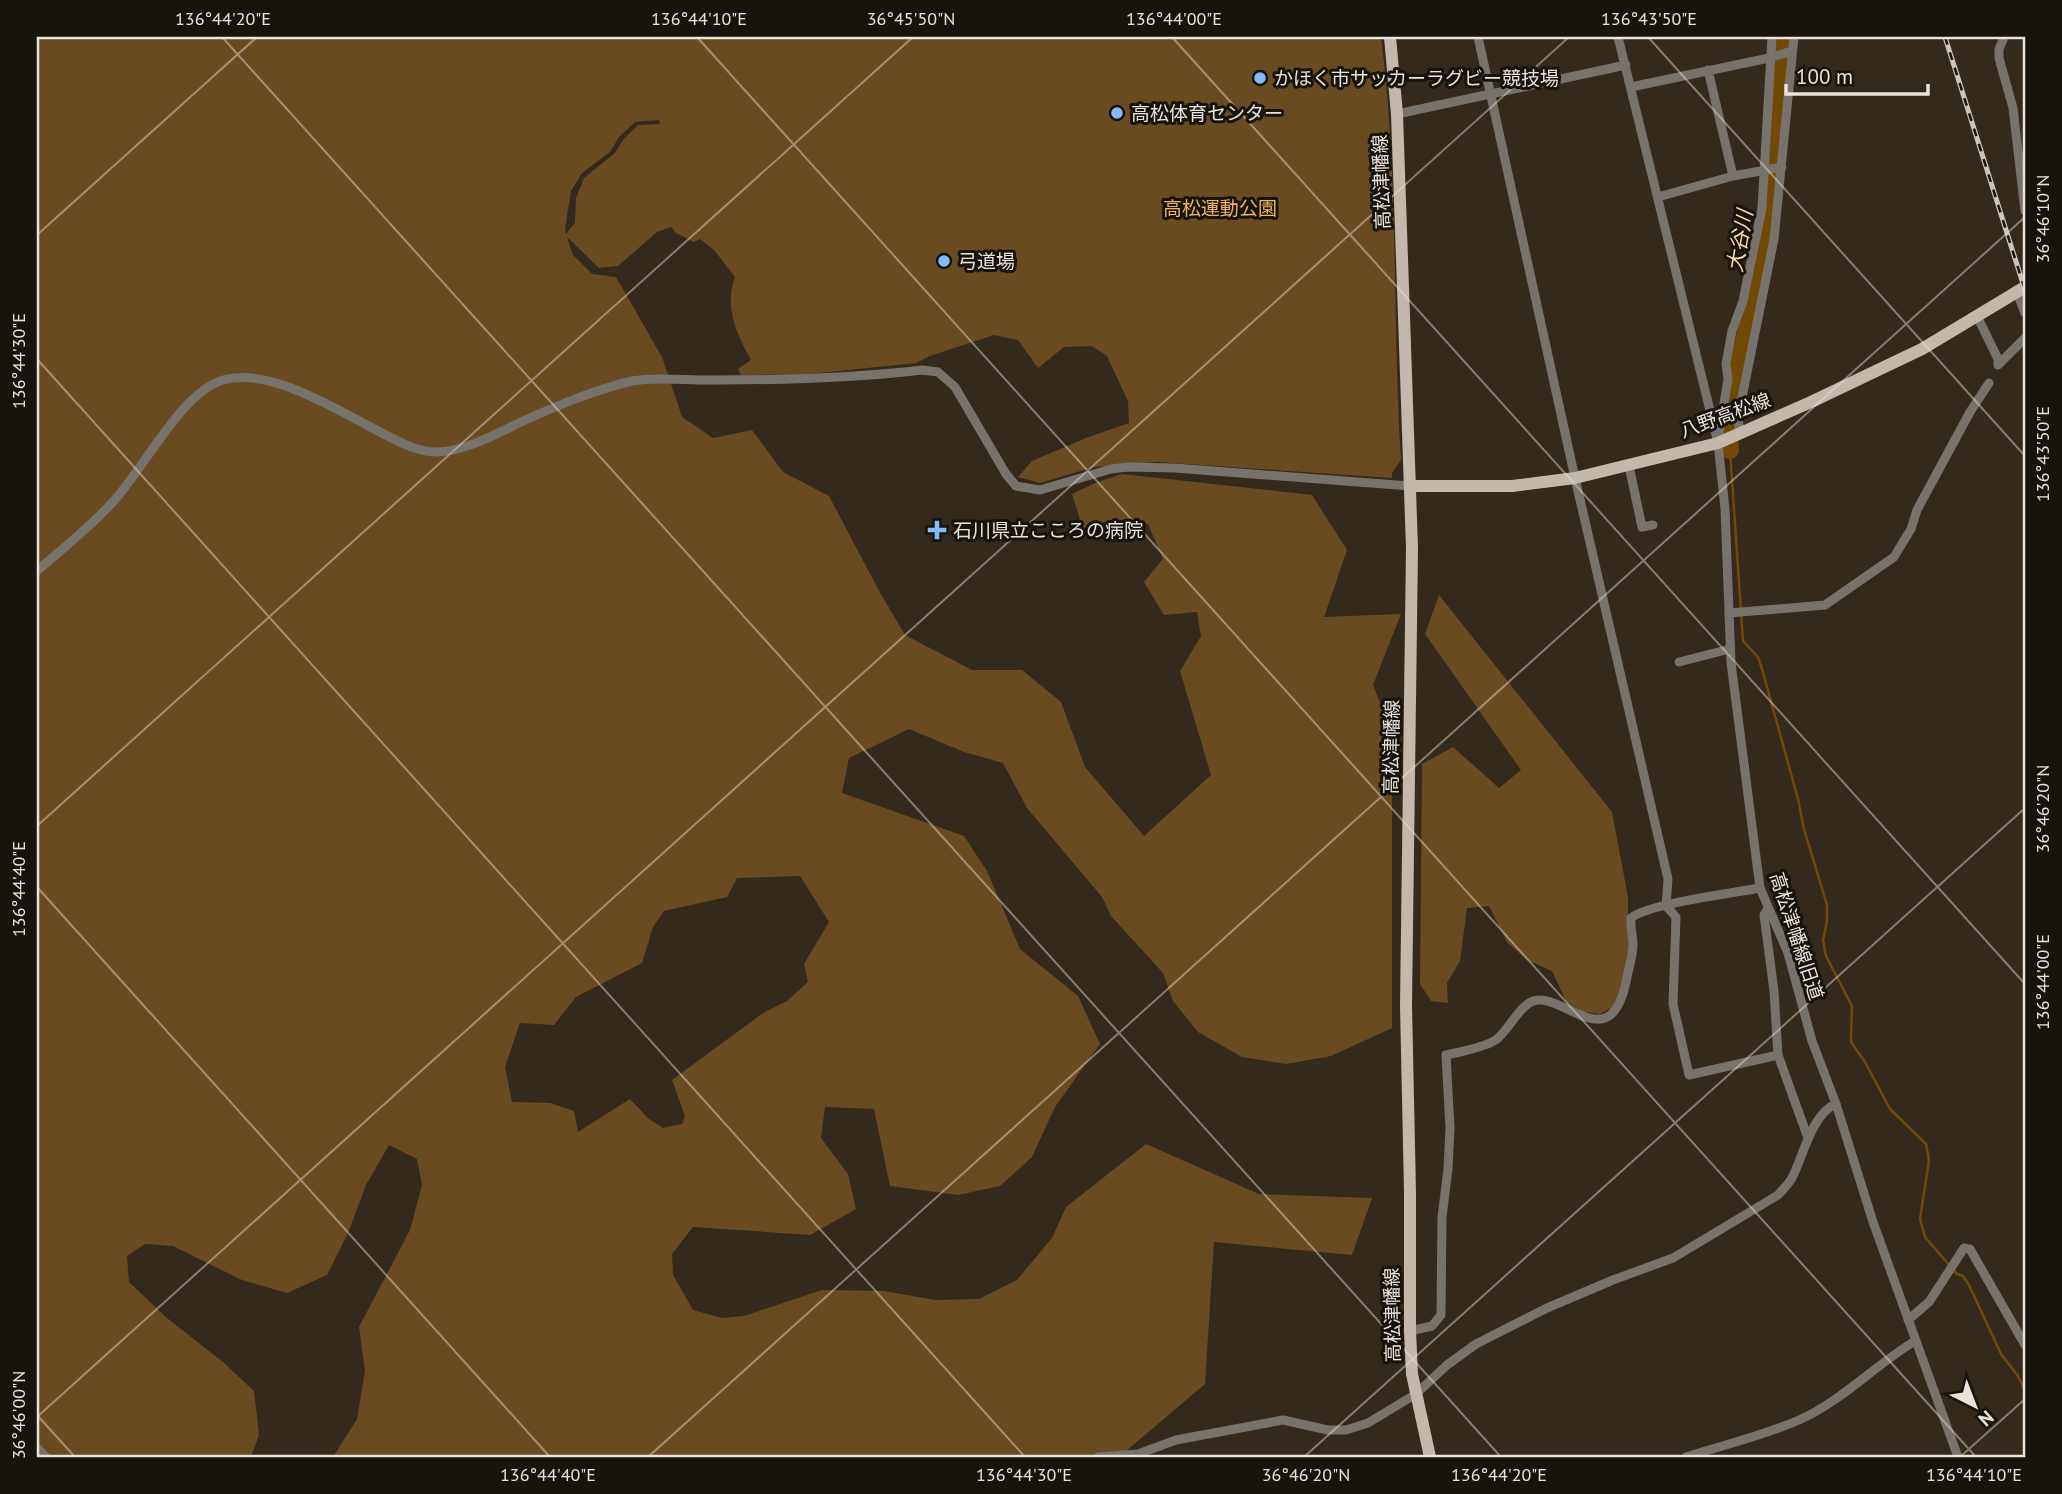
<svg xmlns="http://www.w3.org/2000/svg" width="2062" height="1494" font-family="'PT Sans','Noto Sans JP',sans-serif">
	<style>
		.green { fill: #6a4b21; fill-rule: evenodd }
		.lines { fill: none; stroke-linecap: round; stroke-linejoin: round }
		.stream { stroke: #724904; stroke-width: 2.5 }
		.river { stroke: #724904; stroke-width: 18 }
		.minor { stroke: #77726b; stroke-width: 9 }
		.major { stroke: #c3b8ab; stroke-width: 12 }
		.rail-casing { stroke: #ccc5bc; stroke-width: 5 }
		.rail { stroke: #17130d; stroke-width: 2.5; stroke-dasharray: 8; stroke-linecap: butt }
		.ticks { fill: none; stroke: #eae3db; stroke-width: 2; stroke-opacity: 0.45 }
		.poi-dot { fill: #84bcfb; stroke: #17130d; stroke-width: 2.5 }
		.labels { text-anchor: middle; stroke-width: 6; stroke-linejoin: round; paint-order: stroke }
		.poi-label { font-size: 19px; fill: #eae3db; stroke: #17130d; text-anchor: start }
		.street-label { font-size: 19px; fill: #eae3db; stroke: #17130d }
		.park-label { font-size: 19px; fill: #f2b462; stroke: #17130d }
		.water-label { font-size: 21px; font-style: italic; fill: #fdd7a9; stroke: #17130d }
		.neatline { fill: none; stroke: #eae3db; stroke-width: 2.5 }
		.ticks-label { font-size: 18px; text-anchor: middle; fill: #eae3db }
	</style>
	<rect width="100%" height="100%" fill="#33291d"/>
	<!-- green -->
	<g class="green">
		<path d="M37,37H1381C1399,177 1392,319 1401,460L1392,473V478L1157,462L1094,467L1040,483L1018,477L1032,461L1086,438L1129,423L1128,401L1107,356L1092,346L1064,347L1038,368L1018,340L994,335L930,356L916,363L809,374L741,375L738,369L751,360C736,333 724,307 735,277L714,250L700,239L694,242L676,233L671,227L657,232L618,266L599,268L567,237L573,255L592,274L616,277L662,357L682,417L713,438L752,430L783,472L829,496L878,589L905,635L972,670H1022L1061,702L1085,767L1144,836L1211,775L1180,671L1201,636L1197,612L1164,615L1144,582L1163,559L1148,524L1116,520L1083,529L1072,494L1095,483L1122,474L1312,495L1347,550L1324,617L1401,614L1373,685L1392,732V1028L1331,1056L1286,1064L1242,1057L1198,1032L1173,1001L1163,973L1111,916L1102,897L1027,808L1003,763L964,752L909,729L849,758L842,793L964,836L987,871L1020,949L1078,996L1100,1044L1055,1107L1032,1157L1000,1186L958,1195L890,1186L874,1109L825,1107L821,1138L848,1174L856,1209L810,1235L693,1227L672,1254L673,1275L693,1310L722,1318L744,1316L822,1290L884,1291L935,1300L979,1299L1017,1280L1052,1238L1066,1207L1146,1144L1259,1194L1372,1198L1352,1255L1214,1242L1205,1384L1119,1457H333L357,1419L365,1371L359,1327L410,1230L422,1185L417,1159L389,1145L366,1185L348,1233L327,1275L287,1293L242,1280L173,1246L145,1244L127,1256L129,1282L167,1318L223,1362L254,1391L259,1435L251,1457H37ZM659,120L660,124L638,125L623,140L615,153L584,178L576,198L575,223L566,234L565,229L571,191L582,173L610,152L619,137L635,122ZM800,876L829,922L804,964L808,982L787,1001L763,1013L672,1080L685,1116L682,1124L663,1128L649,1119L630,1099L578,1132L574,1111L550,1103L512,1102L505,1067L520,1023L554,1025L576,997L642,963L653,927L664,911L727,897L737,878Z"/>
		<polygon points="1439,595 1612,812 1628,897 1628,929 1630,953 1623,990 1613,1007 1600,1014 1583,1012 1567,1003 1552,971 1527,960 1507,942 1489,906 1467,908 1460,961 1447,983 1448,1003 1431,1001 1420,984 1422,764 1453,747 1499,788 1521,770 1425,634"/>
	</g>
	<g class="lines">
		<!-- stream -->
		<polyline class="stream" points="1730,450 1743,641 1758,657 1762,669 1798,799 1804,829 1827,905 1827,921 1823,940 1826,956 1852,1006 1851,1042 1865,1062 1890,1109 1926,1144 1929,1160 1920,1219 1925,1237 1957,1274 1963,1276 1969,1285 2001,1354 2018,1376 2025,1391"/>
		<!-- river -->
		<polyline class="river" points="1730,450 1728,423 1768,221 1782,37"/>
		<!-- minor -->
		<g class="minor">
			<polyline points="1478,37 1575,478 1668,879 1666,906 1676,917 1673,1004 1689,1075 1778,1055"/>
			<polyline points="1618,37 1718,443 1725,509 1731,663 1760,888 1788,953 1812,1041 1836,1104 1873,1222 1958,1457"/>
			<polyline points="2003,40 1999,49 1999,58 2013,108 2025,211"/>
			<polyline points="1708,70 1733,176"/>
			<polyline points="1631,87 1769,58 1792,51"/>
			<polyline points="1397,114 1626,65"/>
			<polyline points="1658,197 1733,176 1782,167"/>
			<polyline points="2016,290 2025,313"/>
			<polyline points="1977,316 1998,359 1998,365 2025,338"/>
			<polyline points="1719,434 1728,379 1726,364 1732,331 1743,301 1762,208 1772,37"/>
			<polyline points="1740,434 1738,417 1774,239 1794,37"/>
			<polyline points="1629,466 1642,527 1653,525"/>
			<path d="M37,571C62,549 89,528 111,504C142,472 181,392 223,380C269,366 339,411 380,432C397,441 419,453 439,452C468,450 498,433 523,421C559,405 594,390 632,381C659,376 689,381 717,380C785,380 854,378 922,370L938,372L955,387L1006,474L1016,486L1040,490L1111,469L1128,467L1175,468L1410,486"/>
			<polyline points="1729,613 1825,605 1894,557 1911,529 1917,510 1970,412 1989,383"/>
			<polyline points="1679,662 1730,649"/>
			<polyline points="1768,908 1764,915 1774,991 1778,1055 1808,1138"/>
			<polyline points="1908,1320 1929,1302 1964,1248 1970,1249 2025,1345"/>
			<path d="M1410,1331L1432,1326L1441,1315L1442,1217L1448,1169L1450,1128L1446,1055C1459,1052 1487,1047 1497,1039C1509,1029 1516,1012 1529,1003C1559,984 1611,1066 1627,977C1629,967 1633,955 1633,945C1633,936 1630,928 1631,918C1648,904 1733,893 1760,888"/>
			<polyline points="37,1448 46,1457"/>
			<path d="M1098,1457L1138,1454L1176,1440L1283,1420L1328,1430H1346L1368,1423L1416,1394L1447,1365L1476,1344L1547,1308L1613,1280L1673,1258L1778,1195C1782,1190 1788,1185 1792,1178C1803,1157 1812,1113 1836,1104"/>
			<path d="M1686,1457C1723,1445 1763,1436 1799,1420C1842,1401 1875,1365 1915,1341"/>
		</g>
		<!-- major -->
		<g class="major">
			<polyline points="1390,37 1397,114 1412,548 1406,1005 1410,1192 1410,1331 1412,1374 1430,1457"/>
			<polyline points="1410,486 1512,486 1575,478 1718,443 1811,402 1922,349 2025,287"/>
		</g>
		<!-- rail casing -->
		<g class="rail-casing">
			<polyline id="rail" points="1945,37 2025,290"/>
		</g>
		<!-- rail -->
		<use href="#rail" class="rail"/>
	</g>
	<!-- ticks -->
	<path class="ticks" d="M222,37L1501,1457M697,37L1976,1457M1172,37L2025,984M1648,37L2025,456M37,235L257,37M37,359L1025,1457M37,826L913,37M37,887L550,1457M37,1415L75,1457M37,1417L1569,37M648,1457L2025,217M1304,1457L2025,808M1960,1457L2025,1399"/>
	<!-- markers -->
	<g class="poi-dot">
		<circle cx="1260" cy="78" r="7"/>
		<circle cx="1117" cy="113" r="7"/>
		<circle cx="944" cy="261" r="7"/>
		<path d="M933.5 519.5h7v7h7v7h-7v7h-7v-7h-7v-7h7z"/>
	</g>
	<g class="labels">
		<!-- poi labels -->
		<g class="poi-label">
			<text x="1274" y="85">かほく市サッカーラグビー競技場</text>
			<text x="1131" y="120">高松体育センター</text>
			<text x="958" y="268">弓道場</text>
			<text x="953" y="537">石川県立こころの病院</text>
		</g>
		<!-- street labels -->
		<g class="street-label">
			<text transform="translate(1381 182) rotate(-92)" y="7">高松津幡線</text>
			<text transform="translate(1725 415) rotate(-20)" y="7">八野高松線</text>
			<text transform="translate(1391 747) rotate(-89)" y="7">高松津幡線</text>
			<text transform="translate(1797 936) rotate(72)" y="7">高松津幡線旧道</text>
			<text transform="translate(1392 1315) rotate(-91)" y="7">高松津幡線</text>
		</g>
		<!-- park labels -->
		<g class="park-label">
			<text x="1220" y="215">高松運動公園</text>
		</g>
		<!-- water labels -->
		<g class="water-label">
			<text transform="translate(1740 241) rotate(-80)" y="7">大谷川</text>
		</g>
	</g>
	<!-- border -->
	<rect width="2062" height="1494" fill="none" stroke="#17130d" stroke-width="77"/>
	<!-- north arrow -->
	<g transform="translate(1975 1406) rotate(138)" stroke="#17130d" stroke-width="5" paint-order="stroke">
	<path d="M0-5L12 26L0 18L-12 26Z" fill="#eae3db"/>
	<text y="-10" font-size="19" font-weight="bold" text-anchor="middle" fill="#eae3db">N</text>
	</g>
	<!-- scale -->
	<path d="M1786 84v10h142v-10" fill="none" stroke="#eae3db" stroke-width="3.5"/>
	<text x="1796" y="84" font-size="21" fill="#eae3db" stroke="#17130d" stroke-width="5" paint-order="stroke">100 m</text>
	<rect x="38" y="38" width="1986" height="1418" class="neatline"/>
	<g class="ticks-label">
		<text x="223" y="25">136°44'20"E</text>
		<text x="699" y="25">136°44'10"E</text>
		<text x="911" y="25">36°45'50"N</text>
		<text x="1174" y="25">136°44'00"E</text>
		<text x="1649" y="25">136°43'50"E</text>
		<text transform="translate(2043 219) rotate(-90)" y="6">36°46'10"N</text>
		<text transform="translate(19 361) rotate(-90)" y="6">136°44'30"E</text>
		<text transform="translate(2043 454) rotate(-90)" y="6">136°43'50"E</text>
		<text transform="translate(2043 809) rotate(-90)" y="6">36°46'20"N</text>
		<text transform="translate(19 889) rotate(-90)" y="6">136°44'40"E</text>
		<text transform="translate(2043 982) rotate(-90)" y="6">136°44'00"E</text>
		<text transform="translate(19 1415) rotate(-90)" y="6">36°46'00"N</text>
		<text x="548" y="1481">136°44'40"E</text>
		<text x="1024" y="1481">136°44'30"E</text>
		<text x="1306" y="1481">36°46'20"N</text>
		<text x="1499" y="1481">136°44'20"E</text>
		<text x="1974" y="1481">136°44'10"E</text>
	</g>
</svg>
